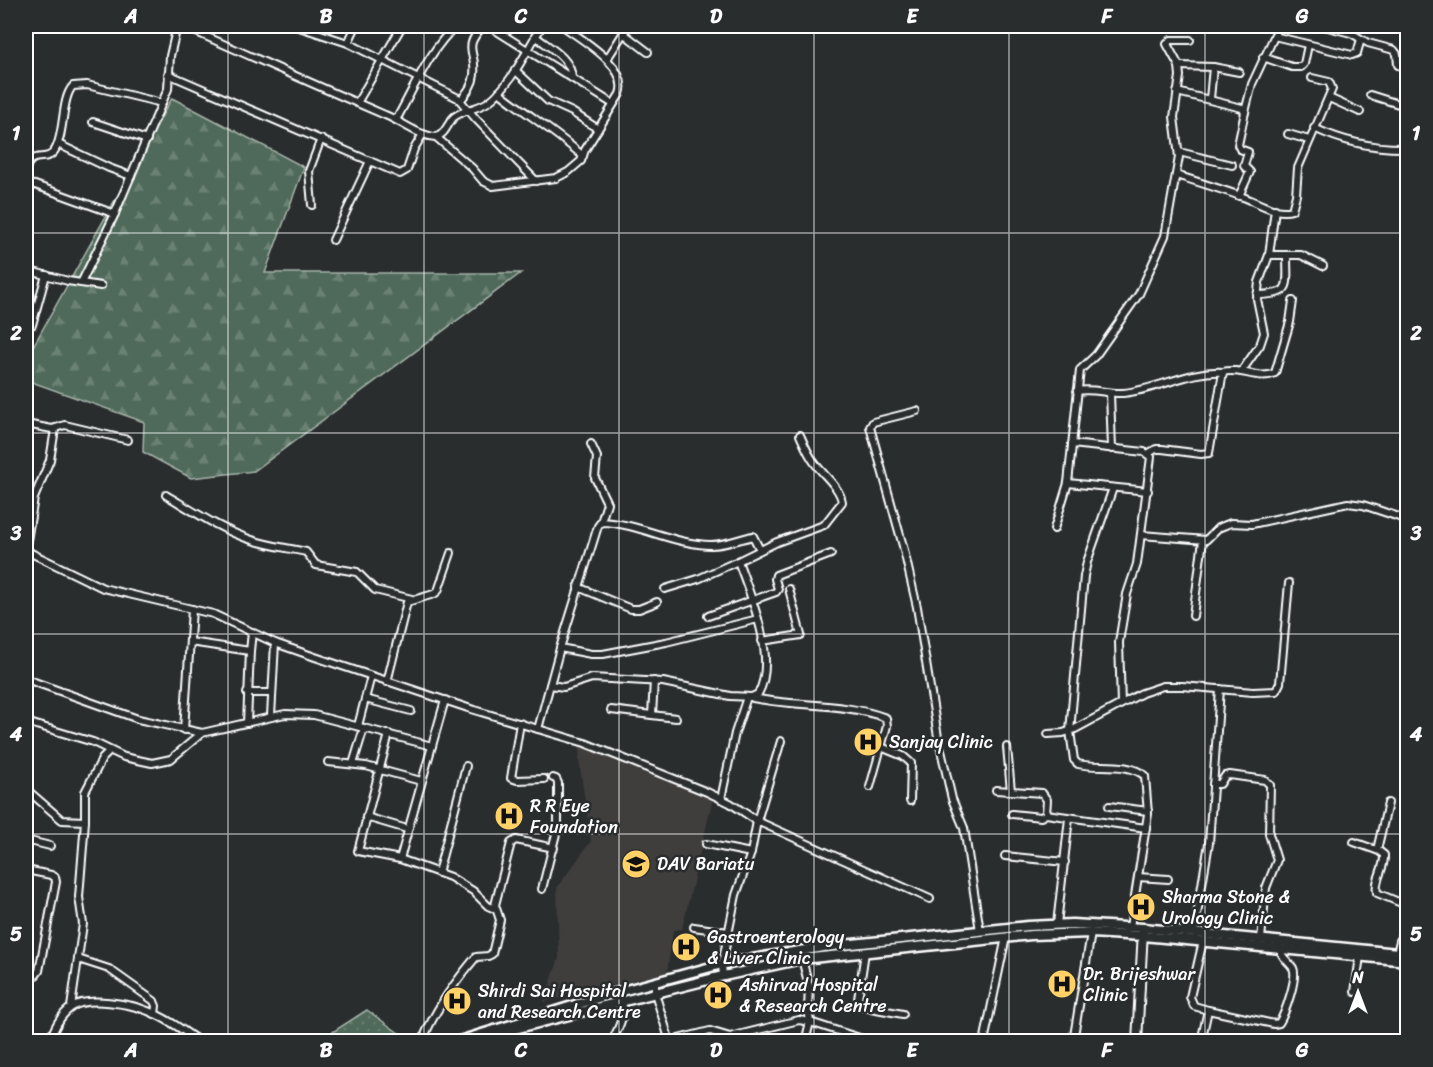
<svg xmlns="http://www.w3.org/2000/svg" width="1433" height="1067" font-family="Sriracha,sans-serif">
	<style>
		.built { fill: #403e3d }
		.forest { fill: url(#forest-firs); stroke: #a8b5ac; stroke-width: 1.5 }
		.park { fill: url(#park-dots); stroke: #a8b5ac; stroke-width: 1.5 }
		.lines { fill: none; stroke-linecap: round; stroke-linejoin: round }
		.minor-casing { stroke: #fff; stroke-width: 10 }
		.tertiary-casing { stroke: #fff; stroke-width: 12 }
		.secondary-casing { stroke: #fff; stroke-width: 13 }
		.minor { stroke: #2a2d2e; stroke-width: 6 }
		.tertiary { stroke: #2a2d2e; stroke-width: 8 }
		.secondary { stroke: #2a2d2e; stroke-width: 8 }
		.grid { fill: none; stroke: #fff; stroke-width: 1.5; stroke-opacity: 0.55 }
		.labels { text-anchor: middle; stroke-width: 5; stroke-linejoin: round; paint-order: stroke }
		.poi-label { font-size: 18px; fill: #fff; stroke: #2a2d2e; text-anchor: start }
		.neatline { fill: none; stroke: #fff; stroke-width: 2 }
		.grid-label { font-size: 20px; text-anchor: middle; font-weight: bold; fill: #fff }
	</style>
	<defs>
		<pattern id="forest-firs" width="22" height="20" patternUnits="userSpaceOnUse" patternTransform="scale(1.5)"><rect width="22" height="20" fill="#506b5a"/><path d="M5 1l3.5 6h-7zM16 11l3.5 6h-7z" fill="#6a8173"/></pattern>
		<pattern id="park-dots" width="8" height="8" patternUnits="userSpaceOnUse" patternTransform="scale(1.5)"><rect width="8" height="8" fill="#506b5a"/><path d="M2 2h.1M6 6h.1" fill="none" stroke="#6a8173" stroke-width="1.8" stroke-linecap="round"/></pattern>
	</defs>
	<rect width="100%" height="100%" fill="#2a2d2e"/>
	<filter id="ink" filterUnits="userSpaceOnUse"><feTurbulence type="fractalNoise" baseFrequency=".0167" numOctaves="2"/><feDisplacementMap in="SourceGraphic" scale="12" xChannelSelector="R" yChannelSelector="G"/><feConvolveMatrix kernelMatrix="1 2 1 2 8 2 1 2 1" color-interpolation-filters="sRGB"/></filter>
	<g filter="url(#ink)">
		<!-- built -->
		<polygon class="built" points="580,744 713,798 682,929 673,930 667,972 544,1002 559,958 557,888 591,841 579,760"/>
		<!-- forest -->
		<polygon class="forest" points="172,98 304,167 265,273 521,273 254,471 191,478 143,452 144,422 26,380 26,359"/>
		<!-- park -->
		<polygon class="park" points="367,1010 410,1041 324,1041 331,1033"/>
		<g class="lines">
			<!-- minor casing -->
			<g class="minor-casing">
				<g id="minor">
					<path d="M183,26C250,56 317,86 385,115C401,121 418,136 436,137C446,134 447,124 454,117C464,109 478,109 488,102C511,86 527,49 542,26"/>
					<polyline points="296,26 348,43 458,98 476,119 536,181"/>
					<polyline points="489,26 613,104"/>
					<polyline points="1324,26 1351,33 1368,43 1394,50 1397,54 1398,65 1408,69"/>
					<polyline points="26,33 28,26"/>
					<polyline points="623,33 648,52"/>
					<path d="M535,36C550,48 571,58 572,78"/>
					<polyline points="1274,36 1352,55 1357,53 1361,39"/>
					<polyline points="348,43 356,26"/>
					<polyline points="1263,57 1292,67 1301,67 1304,64 1308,45"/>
					<polyline points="607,59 628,26"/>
					<polyline points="1179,66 1213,67 1239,72"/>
					<polyline points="515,70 548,101 572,112 598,129"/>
					<polyline points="168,74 400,174 407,170 414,149 423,134"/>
					<path d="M499,92C526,114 556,132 583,156"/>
					<polyline points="1177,92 1242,108 1245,112 1238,145 1240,149 1248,152 1244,166 1250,172 1239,196"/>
					<polyline points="1370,95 1408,107"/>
					<polyline points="1329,98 1360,112"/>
					<polyline points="1210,99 1213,67"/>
					<path d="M461,100C467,92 473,85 474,75C477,50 461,50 483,26"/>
					<polyline points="357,103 402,26"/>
					<polyline points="1245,112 1252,84 1279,26"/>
					<path d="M396,120C413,90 431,47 456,26"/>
					<polyline points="93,122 147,140"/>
					<path d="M1314,128C1344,142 1374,149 1408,148"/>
					<polyline points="1288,134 1309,140"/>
					<path d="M436,137L472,168L483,181L493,186L556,178L568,172L581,161L585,150L620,94C630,67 582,40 563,26"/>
					<polyline points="58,144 109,168 131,176"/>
					<polyline points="1179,152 1232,165"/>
					<path d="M26,169C32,149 47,164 55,150C65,134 61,98 73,86L87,85L162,103"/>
					<path d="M1176,175C1198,182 1221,189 1243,197C1258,202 1276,215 1292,210L1296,195L1298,168L1332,89L1329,82L1312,78"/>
					<polyline points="26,184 35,185 115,214"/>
					<polyline points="312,205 309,171 321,139"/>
					<polyline points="333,240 370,161"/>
					<polyline points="1269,255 1301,255 1323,266"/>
					<polyline points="26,270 68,281 101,286"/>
					<polyline points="81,283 113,218 164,98 168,89 170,56 177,26"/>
					<path d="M1257,295C1293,294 1287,288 1287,255"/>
					<polyline points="32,325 46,275"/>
					<polyline points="1241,372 1260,345 1264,333 1257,299 1259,282 1269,255 1275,209"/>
					<path d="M1077,391C1094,388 1107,394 1123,393C1158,390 1188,370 1223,372"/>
					<polyline points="1110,393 1112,449"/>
					<polyline points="917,411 873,422 870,427 903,546 917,607 938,737 952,799 964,828 980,931"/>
					<polyline points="26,424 52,429 65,425 128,440"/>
					<polyline points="591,444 597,457 595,478 607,503 601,522"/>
					<polyline points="1072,444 1144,452 1151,457 1137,564 1127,594 1119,642 1121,704"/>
					<path d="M1149,453L1156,449H1162L1201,454L1209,453L1223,372C1240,367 1259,381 1275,373L1290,322L1293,301"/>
					<polyline points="1068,483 1148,491"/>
					<path d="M1113,488L1087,562L1084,576L1070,731L1074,760L1078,764C1098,769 1128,761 1145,776L1148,814L1130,927"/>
					<path d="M166,495C193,511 221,530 252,540C270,546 288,548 306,552L316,565L357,572L375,590L412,599"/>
					<polyline points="1054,529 1068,483 1080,370 1096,355 1139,294 1165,236 1179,157 1174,117 1180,76 1179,66 1167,44 1171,40 1190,40"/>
					<polyline points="1141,535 1206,540 1218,528 1231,523 1252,524 1348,503 1363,505 1408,520"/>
					<polyline points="26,547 34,498 50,460 55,429"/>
					<polyline points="26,548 31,553 103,588 213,614 275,643 315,657 471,709 585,743 707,792 730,803 757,821 930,899"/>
					<path d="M738,561L777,542L824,525L842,502C840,487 822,474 814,462C808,454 804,444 800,435"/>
					<polyline points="578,587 631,609 639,609 657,602"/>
					<polyline points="708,616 776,592 778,589 775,579 776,575 831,554"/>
					<polyline points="1193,616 1203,540"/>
					<path d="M758,619L666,642L603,654H591L560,648L598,526L601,522C639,523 674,545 711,545C726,545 739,539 753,536L760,550"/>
					<polyline points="762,641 801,635 789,589"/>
					<polyline points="190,642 250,651"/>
					<polyline points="26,679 138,719 202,733 285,714 314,715 432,746"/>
					<polyline points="387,682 407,602 434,594 438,591 451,553"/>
					<path d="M550,685L564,687L592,678L663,682L730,696L752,697L758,694C778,659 751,597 738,561L698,579L665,589"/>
					<polyline points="247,693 272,693"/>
					<path d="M753,698C796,707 844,702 886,718L887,726L870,787"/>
					<polyline points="365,699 411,711"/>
					<polyline points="611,710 676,718"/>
					<polyline points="652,715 654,681"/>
					<polyline points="271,716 275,643"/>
					<polyline points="26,722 93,742 124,757 152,763 171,759 202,733"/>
					<polyline points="247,723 250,651 252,632"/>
					<polyline points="520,723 511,778 517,780 544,779"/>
					<polyline points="358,726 371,676"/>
					<polyline points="538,729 560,648"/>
					<polyline points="184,730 192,609"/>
					<polyline points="389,734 358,851 400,859 450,877 473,891 488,906 495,909"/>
					<polyline points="1048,734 1063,733 1075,729 1142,693 1163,686 1182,686 1253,692 1276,691 1280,683 1289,583"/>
					<polyline points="881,747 903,756 911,763 910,801"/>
					<polyline points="1007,747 1011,791"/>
					<polyline points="328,762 366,766 421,781"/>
					<polyline points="353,764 364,728"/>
					<polyline points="1213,784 1220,784 1225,776 1230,775 1265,780 1270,785 1269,834 1277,860 1266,888 1261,939"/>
					<polyline points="26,789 62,820 85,821 79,897 83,924 71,1007"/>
					<polyline points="996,790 1042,793 1047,800 1046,814"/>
					<polyline points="721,799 735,733 747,697"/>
					<polyline points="1109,806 1148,811"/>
					<polyline points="1012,814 1041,817 1046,814 1146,828"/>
					<polyline points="366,817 407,829"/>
					<polyline points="85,821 85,792 102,759 110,751"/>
					<polyline points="26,840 50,846"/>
					<path d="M1354,842L1379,851L1384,855C1385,869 1374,880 1377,893L1406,905L1408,908"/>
					<polyline points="706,844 751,853"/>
					<polyline points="1377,850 1388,803"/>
					<polyline points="1005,856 1065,862"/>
					<polyline points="400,859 445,700"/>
					<polyline points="26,870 51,875 55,877 56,882 39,971 36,975 26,976"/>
					<polyline points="438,873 466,766"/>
					<polyline points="1138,877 1168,879"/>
					<polyline points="542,889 558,826 558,783 556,779 553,778"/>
					<polyline points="1057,924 1069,818"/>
					<polyline points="694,927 728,932"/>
					<polyline points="1194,933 1209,843 1220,689"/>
					<polyline points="865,952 858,999 860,1006 903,1014"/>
					<polyline points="1397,953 1408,909"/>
					<polyline points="78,959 109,969 154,1001 156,1006 155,1014"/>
					<polyline points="802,959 809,986 808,1009 810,1022 872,1042"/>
					<polyline points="723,976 722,964 736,895 751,853 757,821 781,741"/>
					<polyline points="655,983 655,993 670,1042"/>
					<polyline points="1355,992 1360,956"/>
					<path d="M1208,1010L1274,1024L1279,1023C1285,1014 1298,977 1293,968C1288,960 1282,959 1280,949"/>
					<polyline points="670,1041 710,1031 730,1037 799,1020 810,1022 805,1042"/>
					<path d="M49,1042C54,1029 60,1015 72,1007C87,996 131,1004 148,1011C167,1018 184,1031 200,1042"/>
					<path d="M422,1042C434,1011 455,982 476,957L488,956L492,954L500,920L495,905L511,843L516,840L554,848"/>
					<path d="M612,1042C618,1028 626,1016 622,1001"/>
					<polyline points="984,1042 1006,937"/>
					<polyline points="1073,1042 1091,933"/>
					<polyline points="1201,1042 1208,1010 1194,1006 1190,997 1203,941"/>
				</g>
			</g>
			<!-- tertiary casing -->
			<g class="tertiary-casing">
				<polyline id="tertiary" points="1137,1042 1143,930"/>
			</g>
			<!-- secondary casing -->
			<g class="secondary-casing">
				<g id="secondary">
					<polyline points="456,1042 611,994 722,964 823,947 1028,926 1072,924 1143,928 1408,954"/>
					<polyline points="476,1042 514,1029 612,1004 719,977 802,959 1031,935 1091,933 1143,936 1408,961"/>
				</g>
			</g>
			<!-- minor -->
			<use href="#minor" class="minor"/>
			<!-- tertiary -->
			<use href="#tertiary" class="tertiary"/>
			<!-- secondary -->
			<use href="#secondary" class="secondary"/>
		</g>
	</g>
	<!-- grid -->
	<path class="grid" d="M228,26V1042M424,26V1042M619,26V1042M814,26V1042M1009,26V1042M1205,26V1042M26,233H1408M26,433H1408M26,634H1408M26,834H1408"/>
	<!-- icons -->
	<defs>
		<g id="hospital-disc" transform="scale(1.5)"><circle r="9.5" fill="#ffd166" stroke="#2a2d2e"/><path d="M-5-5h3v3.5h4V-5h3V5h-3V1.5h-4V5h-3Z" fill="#111"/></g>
		<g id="school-disc" transform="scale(1.5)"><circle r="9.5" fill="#ffd166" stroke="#2a2d2e"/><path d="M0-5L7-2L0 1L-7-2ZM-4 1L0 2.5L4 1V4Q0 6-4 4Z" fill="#111"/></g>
	</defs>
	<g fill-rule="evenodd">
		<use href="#hospital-disc" x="868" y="742"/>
		<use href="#hospital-disc" x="509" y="816"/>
		<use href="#school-disc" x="636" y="864"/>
		<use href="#hospital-disc" x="1141" y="907"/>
		<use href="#hospital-disc" x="686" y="947"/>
		<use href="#hospital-disc" x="1062" y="984"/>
		<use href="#hospital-disc" x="718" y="995"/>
		<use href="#hospital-disc" x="457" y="1001"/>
	</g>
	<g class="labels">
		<!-- poi labels -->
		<g class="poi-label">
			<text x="889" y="748">Sanjay Clinic</text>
			<text x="530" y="812">R R Eye<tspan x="530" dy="21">Foundation</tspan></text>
			<text x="657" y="870">DAV Bariatu</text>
			<text x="1162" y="903">Sharma Stone &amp;<tspan x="1162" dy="21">Urology Clinic</tspan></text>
			<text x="707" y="943">Gastroenterology<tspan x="707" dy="21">&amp; Liver Clinic</tspan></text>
			<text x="1083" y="980">Dr. Brijeshwar<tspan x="1083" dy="21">Clinic</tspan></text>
			<text x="739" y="991">Ashirvad Hospital<tspan x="739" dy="21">&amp; Research Centre</tspan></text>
			<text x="478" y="997">Shirdi Sai Hospital<tspan x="478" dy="21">and Research Centre</tspan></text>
		</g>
	</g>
	<!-- margin -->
	<rect width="1433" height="1067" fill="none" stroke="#2a2d2e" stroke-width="66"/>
	<!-- north arrow -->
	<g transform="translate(1358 992)" stroke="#2a2d2e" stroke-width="4.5" paint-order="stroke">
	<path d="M0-4.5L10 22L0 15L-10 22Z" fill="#ffffff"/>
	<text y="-9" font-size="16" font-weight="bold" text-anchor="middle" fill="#ffffff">N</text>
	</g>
	<rect x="33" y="33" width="1367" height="1001" class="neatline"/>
	<g class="grid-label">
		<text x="131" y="23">A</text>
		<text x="326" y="23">B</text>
		<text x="521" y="23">C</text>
		<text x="716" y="23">D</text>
		<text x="912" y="23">E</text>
		<text x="1107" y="23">F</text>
		<text x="1302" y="23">G</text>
		<text x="16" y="140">1</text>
		<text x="1416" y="140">1</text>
		<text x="16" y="340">2</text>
		<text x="1416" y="340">2</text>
		<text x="16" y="540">3</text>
		<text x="1416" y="540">3</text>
		<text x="16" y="741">4</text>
		<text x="1416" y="741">4</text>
		<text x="16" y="941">5</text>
		<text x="1416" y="941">5</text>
		<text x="131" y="1057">A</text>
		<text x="326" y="1057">B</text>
		<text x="521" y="1057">C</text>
		<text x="716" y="1057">D</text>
		<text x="912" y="1057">E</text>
		<text x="1107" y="1057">F</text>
		<text x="1302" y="1057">G</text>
	</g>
</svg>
